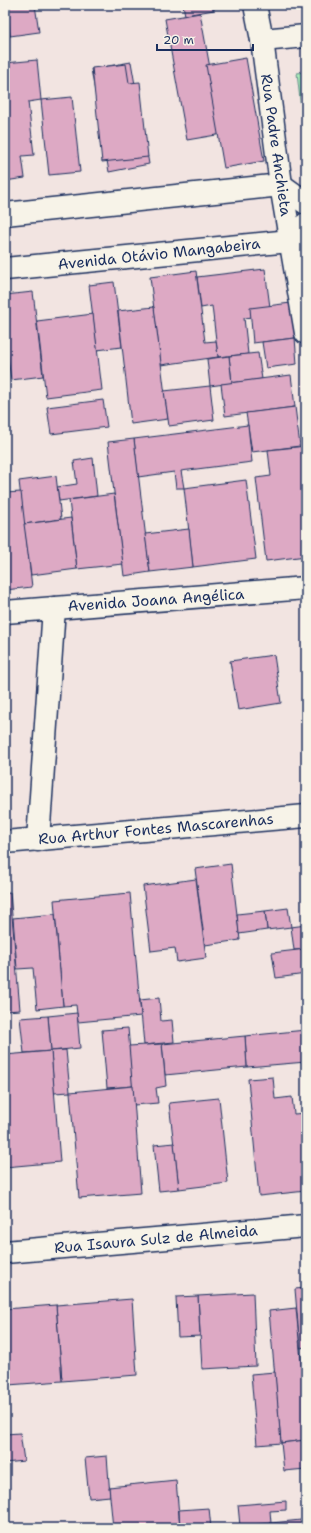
<svg xmlns="http://www.w3.org/2000/svg" width="311" height="1533" font-family="'Shantell Sans',sans-serif">
	<style>
		.park { fill: url(#park-crowns); stroke: #628e8a }
		.building { fill: #dda9c4; stroke: #1b2f5e }
		.lines { fill: none; stroke-linecap: round; stroke-linejoin: round }
		.minor-casing { stroke: #1b2f5e; stroke-width: 25 }
		.minor { stroke: #f7f3e8; stroke-width: 22 }
		.labels { text-anchor: middle; stroke-width: 3; stroke-linejoin: round; paint-order: stroke }
		.street-label { font-size: 15px; fill: #1b2f5e; stroke: #f7f3e8 }
	</style>
	<defs>
		<pattern id="park-crowns" width="20" height="18" patternUnits="userSpaceOnUse"><rect width="20" height="18" fill="#a9ecb7"/><path d="M2 6a3 3 0 1 1 6 0M12 15a3 3 0 1 1 6 0" fill="none" stroke="#91cba0"/></pattern>
	</defs>
	<rect width="100%" height="100%" fill="#f2e4e1"/>
	<filter id="ink" filterUnits="userSpaceOnUse"><feTurbulence type="fractalNoise" baseFrequency=".025" numOctaves="2"/><feDisplacementMap in="SourceGraphic" scale="8" xChannelSelector="R" yChannelSelector="G"/><feConvolveMatrix kernelMatrix="1 2 1 2 8 2 1 2 1" color-interpolation-filters="sRGB"/></filter>
	<g filter="url(#ink)">
		<!-- park -->
		<polygon class="park" points="306,72 306,154 297,73"/>
		<!-- building -->
		<g class="building">
			<polygon points="5,5 7,5 10,36 5,36"/>
			<polygon points="7,5 35,5 39,32 10,36"/>
			<polygon points="183,5 214,5 214,10 185,15"/>
			<polygon points="200,13 222,134 187,140 165,19"/>
			<polygon points="246,58 264,161 224,168 206,65"/>
			<polygon points="37,60 41,100 28,102 34,155 22,156 25,178 5,181 5,63"/>
			<polygon points="131,62 149,164 109,172 91,69"/>
			<polygon points="126,64 129,83 140,82 148,157 102,162 92,68"/>
			<polygon points="72,97 80,172 49,175 41,100"/>
			<polygon points="265,269 271,315 244,318 248,354 218,357 212,306 201,308 197,277"/>
			<polygon points="196,271 205,342 216,341 218,357 161,365 150,277"/>
			<polygon points="114,282 122,347 97,350 89,285"/>
			<polygon points="33,292 43,376 11,380 5,334 5,295"/>
			<polygon points="291,303 295,338 253,343 250,308"/>
			<polygon points="154,307 168,419 131,424 118,311"/>
			<polygon points="93,314 102,390 46,397 37,321"/>
			<polygon points="295,338 297,364 266,368 262,342"/>
			<polygon points="258,353 262,379 232,383 229,356"/>
			<polygon points="229,356 232,383 210,386 207,359"/>
			<polygon points="291,375 295,407 225,416 221,384"/>
			<polygon points="210,386 214,420 169,426 164,391"/>
			<polygon points="103,400 107,427 51,434 47,407"/>
			<polygon points="295,407 300,446 252,452 246,413"/>
			<polygon points="248,425 252,462 181,471 184,488 176,488 174,472 138,477 134,439"/>
			<polygon points="134,439 150,572 124,576 108,442"/>
			<polygon points="306,446 306,556 266,561 256,478 271,476 268,450"/>
			<polygon points="93,458 97,496 59,501 57,487 77,484 74,461"/>
			<polygon points="56,476 61,519 24,524 19,481"/>
			<polygon points="246,480 256,559 193,567 184,488"/>
			<polygon points="21,492 32,587 5,590 5,493"/>
			<polygon points="114,494 123,564 77,569 69,500"/>
			<polygon points="71,518 77,569 31,575 24,524"/>
			<polygon points="189,529 193,567 150,572 145,534"/>
			<polygon points="274,655 281,703 238,710 230,661"/>
			<polygon points="231,864 240,940 205,945 195,869"/>
			<polygon points="196,879 206,958 177,962 175,948 151,951 143,886"/>
			<polygon points="10,892 20,1010 5,1011 5,893"/>
			<polygon points="130,893 141,1016 78,1022 76,1005 63,1006 54,900"/>
			<polygon points="288,908 291,927 267,930 265,911"/>
			<polygon points="265,911 267,930 239,934 237,914"/>
			<polygon points="55,914 63,1006 37,1009 33,968 17,969 13,918"/>
			<polygon points="306,925 306,949 294,950 291,927"/>
			<polygon points="306,949 306,974 276,978 272,953"/>
			<polygon points="159,998 161,1021 172,1020 174,1042 144,1045 140,1000"/>
			<polygon points="77,1013 80,1048 51,1051 48,1016"/>
			<polygon points="48,1016 51,1051 24,1053 20,1018"/>
			<polygon points="128,1028 133,1086 107,1088 102,1030"/>
			<polygon points="306,1030 306,1062 247,1067 245,1036"/>
			<polygon points="245,1036 247,1067 165,1075 162,1044"/>
			<polygon points="162,1044 166,1086 156,1088 158,1103 134,1105 129,1046"/>
			<polygon points="66,1050 70,1092 54,1093 51,1051"/>
			<polygon points="51,1051 60,1162 5,1167 5,1055"/>
			<polygon points="273,1077 275,1099 292,1097 294,1114 306,1113 306,1191 259,1196 248,1079"/>
			<polygon points="133,1086 141,1193 79,1198 70,1092"/>
			<polygon points="219,1098 228,1183 179,1189 169,1103"/>
			<polygon points="174,1143 179,1189 159,1191 154,1145"/>
			<polygon points="306,1288 306,1347 300,1348 295,1289"/>
			<polygon points="253,1293 256,1366 202,1369 198,1296"/>
			<polygon points="198,1296 200,1336 178,1337 176,1297"/>
			<polygon points="132,1299 137,1375 62,1381 56,1305"/>
			<polygon points="56,1305 62,1381 8,1385 5,1340 5,1309"/>
			<polygon points="296,1308 306,1411 306,1440 281,1443 269,1311"/>
			<polygon points="275,1372 281,1443 257,1445 251,1374"/>
			<polygon points="20,1433 24,1461 5,1463 5,1434"/>
			<polygon points="306,1440 306,1469 284,1471 281,1443"/>
			<polygon points="107,1456 110,1496 89,1498 85,1458"/>
			<polygon points="176,1480 180,1528 113,1528 109,1487"/>
			<polygon points="286,1501 286,1510 270,1511 271,1523 240,1526 238,1505"/>
			<polygon points="209,1508 211,1528 180,1528 179,1510"/>
			<polygon points="301,1520 302,1528 271,1528 271,1523"/>
			<polygon points="302,1521 306,1521 306,1528 303,1528"/>
		</g>
		<g class="lines">
			<!-- minor casing -->
			<g class="minor-casing">
				<g id="minor">
					<polyline points="255,5 262,40 281,185 306,333"/>
					<polyline points="262,40 306,36"/>
					<polyline points="5,214 281,185 306,203"/>
					<polyline points="5,269 290,241 306,224"/>
					<polyline points="5,612 306,588"/>
					<polyline points="38,840 54,608"/>
					<polyline points="5,842 306,816"/>
					<polyline points="5,1252 306,1226"/>
				</g>
			</g>
			<!-- minor -->
			<use href="#minor" class="minor"/>
		</g>
	</g>
	<g class="labels">
		<!-- street labels -->
		<g class="street-label">
			<text transform="translate(276 145) rotate(82)" y="5">Rua Padre Anchieta</text>
			<text transform="translate(159 254) rotate(-6)" y="5">Avenida Otávio Mangabeira</text>
			<text transform="translate(156 600) rotate(-4)" y="5">Avenida Joana Angélica</text>
			<text transform="translate(156 829) rotate(-5)" y="5">Rua Arthur Fontes Mascarenhas</text>
			<text transform="translate(156 1239) rotate(-5)" y="5">Rua Isaura Sulz de Almeida</text>
		</g>
	</g>
	<!-- margin -->
	<rect width="311" height="1533" fill="none" stroke="#f7f3e8" stroke-width="20"/>
	<rect x="10" y="10" width="291" height="1513" fill="none" stroke="#1b2f5e" stroke-width="1.5" filter="url(#ink)"/>
	<!-- scale -->
	<path d="M157 44v6h96v-6" fill="none" stroke="#1b2f5e" stroke-width="2"/>
	<text x="163" y="44" font-size="12" fill="#1b2f5e" stroke="#f7f3e8" stroke-width="3" paint-order="stroke">20 m</text>
</svg>
